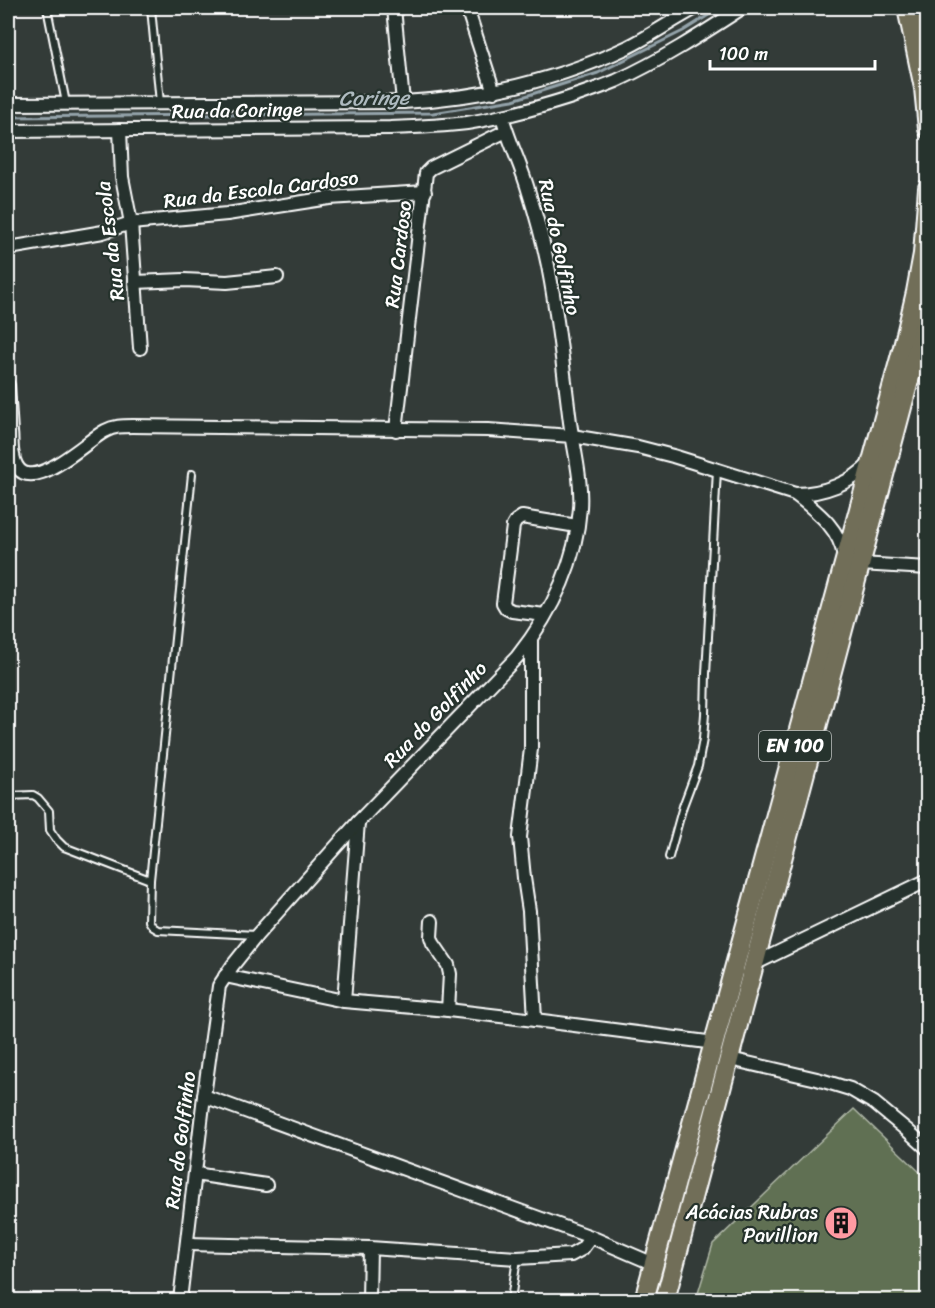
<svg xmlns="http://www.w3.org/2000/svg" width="935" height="1308" font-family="Sriracha,sans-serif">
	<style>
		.green { fill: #607052; stroke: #b0b8a8; stroke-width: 1.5 }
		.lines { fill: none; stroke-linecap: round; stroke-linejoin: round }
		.stream { stroke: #94a3aa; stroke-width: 3 }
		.lane-casing { stroke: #fff; stroke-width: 10 }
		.street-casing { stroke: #fff; stroke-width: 16 }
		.primary-casing { stroke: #fff; stroke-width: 22 }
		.lane { stroke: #26332d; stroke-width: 6 }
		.street { stroke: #26332d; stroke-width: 12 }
		.primary { stroke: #716e59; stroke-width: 18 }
		.labels { text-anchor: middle; stroke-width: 4.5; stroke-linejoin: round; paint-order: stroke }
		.shield { fill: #26332d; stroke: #bec2c0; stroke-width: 1.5 }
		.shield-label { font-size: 18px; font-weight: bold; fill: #fff }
		.street-label { font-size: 20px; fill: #fff; stroke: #26332d }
		.poi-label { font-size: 20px; fill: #fff; stroke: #26332d; text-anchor: end }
		.water-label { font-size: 21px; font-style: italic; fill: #aebabf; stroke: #26332d }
	</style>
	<rect width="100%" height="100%" fill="#333b38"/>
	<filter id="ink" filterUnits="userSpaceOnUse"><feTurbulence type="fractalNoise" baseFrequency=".0167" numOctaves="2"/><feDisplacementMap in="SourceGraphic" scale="12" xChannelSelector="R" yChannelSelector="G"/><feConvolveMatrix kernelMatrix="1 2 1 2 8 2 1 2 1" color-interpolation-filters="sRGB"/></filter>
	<g filter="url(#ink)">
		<!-- green -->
		<polygon class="green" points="854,1109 927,1179 927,1300 696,1300 713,1244"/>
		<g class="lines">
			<!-- stream -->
			<polyline class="stream" points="8,117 433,113 513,100 598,73 683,31 720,8"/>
			<!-- lane casing -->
			<g class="lane-casing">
				<g id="lane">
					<polyline points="47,8 66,103"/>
					<polyline points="151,8 160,103"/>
					<polyline points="192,474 150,880 149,921 153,927 158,930 256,935"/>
					<polyline points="8,796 33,795 38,798 49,811 50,830 57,840 64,847 150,880"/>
					<polyline points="669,857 683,806 698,766 703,739 705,714 706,674 717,470"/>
					<polyline points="511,1300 517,1258"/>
				</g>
			</g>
			<!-- street casing -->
			<g class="street-casing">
				<g id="street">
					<polyline points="394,8 403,102"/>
					<polyline points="467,8 494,92"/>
					<path d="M8,104L403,102C480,98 558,80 628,47C652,35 673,20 696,8"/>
					<polyline points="120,130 122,177 131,223 140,348"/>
					<path d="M8,131L390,128C416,127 441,126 467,123C482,121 497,117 512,114C548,105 582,95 616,81C660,61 702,34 742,8"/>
					<polyline points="8,252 15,247 103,232 131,223 227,214 329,198 425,192"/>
					<polyline points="135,282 184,280 227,282 277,277"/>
					<path d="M8,385C9,401 10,416 11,432C12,439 11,448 13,455C22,506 85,441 105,431C114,426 122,426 132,426L488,430L572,436L638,447L673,456L795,494C822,494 853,483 871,462"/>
					<polyline points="396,430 426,173 431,168 506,131"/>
					<path d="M795,494C816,511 840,528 844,557"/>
					<polyline points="860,564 928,568"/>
					<polyline points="545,615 512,611 506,608 503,603 513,526 516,521 522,517 577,526"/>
					<polyline points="531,639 531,749 520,837 524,878 529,911 535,1020"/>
					<polyline points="432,921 431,937 433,943 448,965 450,974 448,1010"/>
					<polyline points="754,964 928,880"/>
					<polyline points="225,976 344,1001 448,1010 535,1020 715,1043"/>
					<polyline points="344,1001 358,822"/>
					<polyline points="730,1059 817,1079 850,1089 874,1103 908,1131 928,1149"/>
					<polyline points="204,1096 591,1237 654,1264"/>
					<polyline points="195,1174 266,1185"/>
					<polyline points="187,1244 370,1248 517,1258 571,1255 582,1249 591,1237"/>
					<path d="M180,1300L204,1096L219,986L233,965L257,935L358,822L517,657C551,614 576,563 580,508C582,479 574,450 570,422C564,375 559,328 551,282C546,252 538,222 529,193C522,167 509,142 502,116"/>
					<polyline points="369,1300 370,1248"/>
				</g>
			</g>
			<!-- primary casing -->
			<g class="primary-casing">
				<g id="primary">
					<polyline points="907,8 924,88 928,129"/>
					<polyline points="922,8 928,31"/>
					<polyline points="644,1300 903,347 916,292 923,254 928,188"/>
					<polyline points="665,1300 928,309"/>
				</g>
			</g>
			<!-- lane -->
			<use href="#lane" class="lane"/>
			<!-- street -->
			<use href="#street" class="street"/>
			<!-- primary -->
			<use href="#primary" class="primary"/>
		</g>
	</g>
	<!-- icons -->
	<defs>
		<g id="building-disc" transform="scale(1.725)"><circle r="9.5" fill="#ff9aa2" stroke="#26332d"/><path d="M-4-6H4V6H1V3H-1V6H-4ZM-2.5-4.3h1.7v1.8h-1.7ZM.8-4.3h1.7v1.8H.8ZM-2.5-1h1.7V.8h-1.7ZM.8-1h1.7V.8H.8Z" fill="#111"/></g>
	</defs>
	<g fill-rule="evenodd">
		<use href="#building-disc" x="841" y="1223"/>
	</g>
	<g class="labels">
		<!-- shield labels -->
		<rect class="shield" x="759" y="731" width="72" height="30" rx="4.5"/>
		<g class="shield-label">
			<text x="795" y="752">EN 100</text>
		</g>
		<!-- street labels -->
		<g class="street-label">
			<text transform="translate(237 110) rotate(-1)" y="7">Rua da Coringe</text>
			<text transform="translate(261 189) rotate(-7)" y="7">Rua da Escola Cardoso</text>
			<text transform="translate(110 241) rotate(-97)" y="7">Rua da Escola</text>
			<text transform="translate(560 247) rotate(78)" y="7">Rua do Golfinho</text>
			<text transform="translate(398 254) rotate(-83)" y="7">Rua Cardoso</text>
			<text transform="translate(435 714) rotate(-46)" y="7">Rua do Golfinho</text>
			<text transform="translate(180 1140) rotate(-83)" y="7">Rua do Golfinho</text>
		</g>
		<!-- poi labels -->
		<g class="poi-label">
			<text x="818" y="1219">Acácias Rubras<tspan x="818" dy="23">Pavillion</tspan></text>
		</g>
		<!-- water labels -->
		<g class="water-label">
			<text transform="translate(374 98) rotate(-1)" y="7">Coringe</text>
		</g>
	</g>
	<!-- margin -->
	<rect width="935" height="1308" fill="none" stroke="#26332d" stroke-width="30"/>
	<rect x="15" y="15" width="905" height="1278" fill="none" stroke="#fff" stroke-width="2" filter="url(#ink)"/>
	<!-- scale -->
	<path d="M710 60v9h165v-9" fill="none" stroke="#ffffff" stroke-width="3"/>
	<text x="719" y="60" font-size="18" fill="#ffffff" stroke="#26332d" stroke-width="4.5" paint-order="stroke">100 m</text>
</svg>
